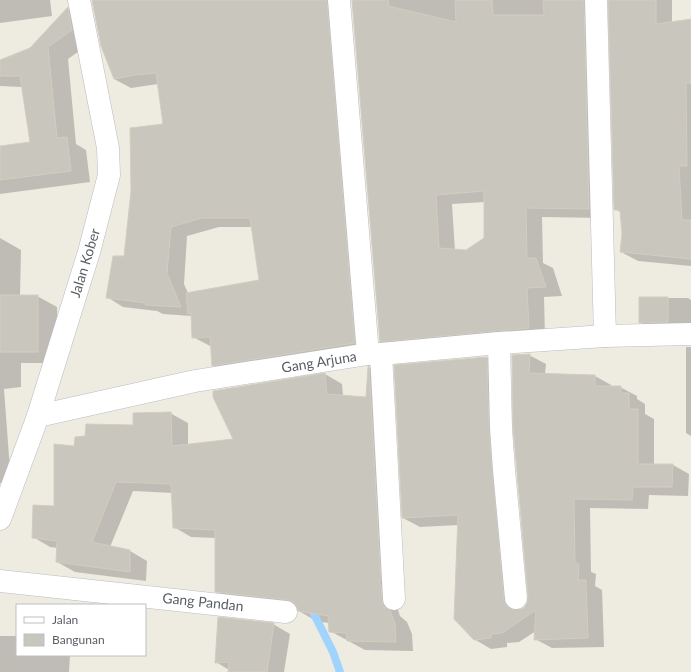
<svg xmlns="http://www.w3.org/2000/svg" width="691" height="672" font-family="Lato,sans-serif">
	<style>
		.shadow { fill: #0003; fill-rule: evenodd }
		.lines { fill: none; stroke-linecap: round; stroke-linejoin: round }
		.stream { stroke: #a0d4ff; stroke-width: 8 }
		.building { fill: #c9c6be; stroke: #d4cdbf; fill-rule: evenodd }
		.minor-casing { stroke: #b9bcc2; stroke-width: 23 }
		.minor { stroke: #fff; stroke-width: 22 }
		.labels { text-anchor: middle; stroke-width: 4; stroke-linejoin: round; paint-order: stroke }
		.street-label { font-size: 14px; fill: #595e64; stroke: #fff }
	</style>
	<rect width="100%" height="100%" fill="#eeece1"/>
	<!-- shadow -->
	<g class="shadow">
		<polygon points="0,0 50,0 52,16 0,23"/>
		<path d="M93,0H348L371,353L229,375L212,365V347L193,337L192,316L163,314L157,311L123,307L107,297L125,257L164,125L158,84L131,88L114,79ZM219,227H252L260,280L188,293L184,284L187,236Z"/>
		<path d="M353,0H605V218L542,217L543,263L553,268L562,296L544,297L545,338L397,350L380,341ZM485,202V238L466,251H455L452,204Z"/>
		<polygon points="610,0 672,0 672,23 691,20 691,266 638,261 621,252 623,234 622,213 615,209"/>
		<polygon points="68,9 87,20 92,42 68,59 76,144 86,150 90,182 0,194 0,147 31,143 22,87 0,86 0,62 31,49"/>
		<polygon points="0,238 21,250 20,296 37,296 57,307 58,363 21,363 21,387 4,389 11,484 0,483"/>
		<polygon points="640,298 688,298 691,300 691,329 653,330 640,322"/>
		<polygon points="686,347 691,347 691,436 686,433"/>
		<polygon points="529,355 546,364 545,374 595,376 611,385 611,387 620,387 637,396 637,399 645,404 645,414 654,419 654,465 673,465 689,474 688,496 649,495 648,509 590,508 591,572 596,574 595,586 602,590 604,647 552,648 535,639 536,631 519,642 507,643 507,647 491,649 474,639 459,525 420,527 403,518 487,358 503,367 505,439 520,609 524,609 528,603 529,597 514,427"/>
		<polygon points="369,368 386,377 398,610 400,616 407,622 412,634 413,651 365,650 330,631 329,623 316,621 299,611 299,608 233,601 216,591 216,538 191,537 174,527 173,493 133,491 110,547 130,551 147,561 146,581 75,572 57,562 58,548 50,547 33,537 55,507 75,447 170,413 188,423 188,445 234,440 325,374 342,384 343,396 367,398"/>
		<polygon points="273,624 290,634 284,672 229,672 229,670 216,662"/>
		<polygon points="0,636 17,636 17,655 70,655 69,672 0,672"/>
	</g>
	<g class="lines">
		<!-- stream -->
		<polyline class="stream" points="309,604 333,652 340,672"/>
	</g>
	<!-- building -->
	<g class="building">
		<polygon points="92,0 327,0 355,343 212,366 210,337 192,338 191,313 188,314 186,293 259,280 250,218 202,218 171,227 167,273 181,307 145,305 146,303 106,298 113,256 124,256 131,191 130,128 163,124 156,73 135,75 114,79 101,46"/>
		<path d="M352,0H388L389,6L456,22L455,0H492L493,15H544L543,0H584L589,209L526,208L527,258H536L546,287L527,288L529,328L380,342ZM484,191V238L466,250L439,248L436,195Z"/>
		<polygon points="608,0 656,0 656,24 691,19 691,83 686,83 687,166 679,166 682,220 691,220 691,259 620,252 622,234 620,210 614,210"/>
		<polygon points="68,7 72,30 48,47 57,138 67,137 71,171 0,180 0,146 30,142 20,76 0,76 0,60 30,48"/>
		<rect x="0" y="295" width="38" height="57"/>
		<polygon points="639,297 668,297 668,322 639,323"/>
		<polygon points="530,354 529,373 595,375 595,386 621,386 621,393 629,393 629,409 638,409 638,464 673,464 672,487 633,487 632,500 574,499 575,562 579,564 578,580 586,580 588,638 534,640 536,610 502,633 491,634 491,638 474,640 454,619 458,515 402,518 394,365 487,357 489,429 504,599 506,606 511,609 517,610 524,608 527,603 528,597 513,427 512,355"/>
		<polygon points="369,366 381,581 379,581 381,586 382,600 383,605 390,611 395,623 396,642 347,641 346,633 329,632 328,616 298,611 297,607 294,602 288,600 215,592 215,530 173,528 171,484 116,482 92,542 130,550 130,572 56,562 57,541 32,538 33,505 54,506 54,444 74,446 75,437 85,436 86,424 133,425 133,413 171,412 172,446 233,439 213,397 213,391 325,373 327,394 366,397 368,367"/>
		<polygon points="218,617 274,623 267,672 228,672 229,662 215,663"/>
	</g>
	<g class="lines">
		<!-- minor casing -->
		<g class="minor-casing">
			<g id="minor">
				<polyline points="339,0 368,354"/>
				<polyline points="596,0 605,336"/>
				<polyline points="499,343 501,428 504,470 516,598"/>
				<polyline points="381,354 394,599"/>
				<polyline points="38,416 195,381 368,354 381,354 499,343 605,336 691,334"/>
				<polyline points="0,519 38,416 89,252 109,175 108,148 79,0"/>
				<polyline points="0,581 286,612"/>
			</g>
		</g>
		<!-- minor -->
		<use href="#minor" class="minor"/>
	</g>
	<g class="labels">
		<!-- street labels -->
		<g class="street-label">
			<text transform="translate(85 263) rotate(-73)" y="5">Jalan Kober</text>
			<text transform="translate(319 362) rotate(-9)" y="5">Gang Arjuna</text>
			<text transform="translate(203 602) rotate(6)" y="5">Gang Pandan</text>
		</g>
	</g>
	<!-- legend -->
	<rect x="16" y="604" width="130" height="52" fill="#ffffff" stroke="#bdbfc1"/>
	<rect x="24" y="617" width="20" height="6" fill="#ffffff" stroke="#bdbfc1"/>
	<text x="52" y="624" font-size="12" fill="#595e64">Jalan</text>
	<rect x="24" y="634" width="20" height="12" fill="#c9c6be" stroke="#bdbfc1"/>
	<text x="52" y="644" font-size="12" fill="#595e64">Bangunan</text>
</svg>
